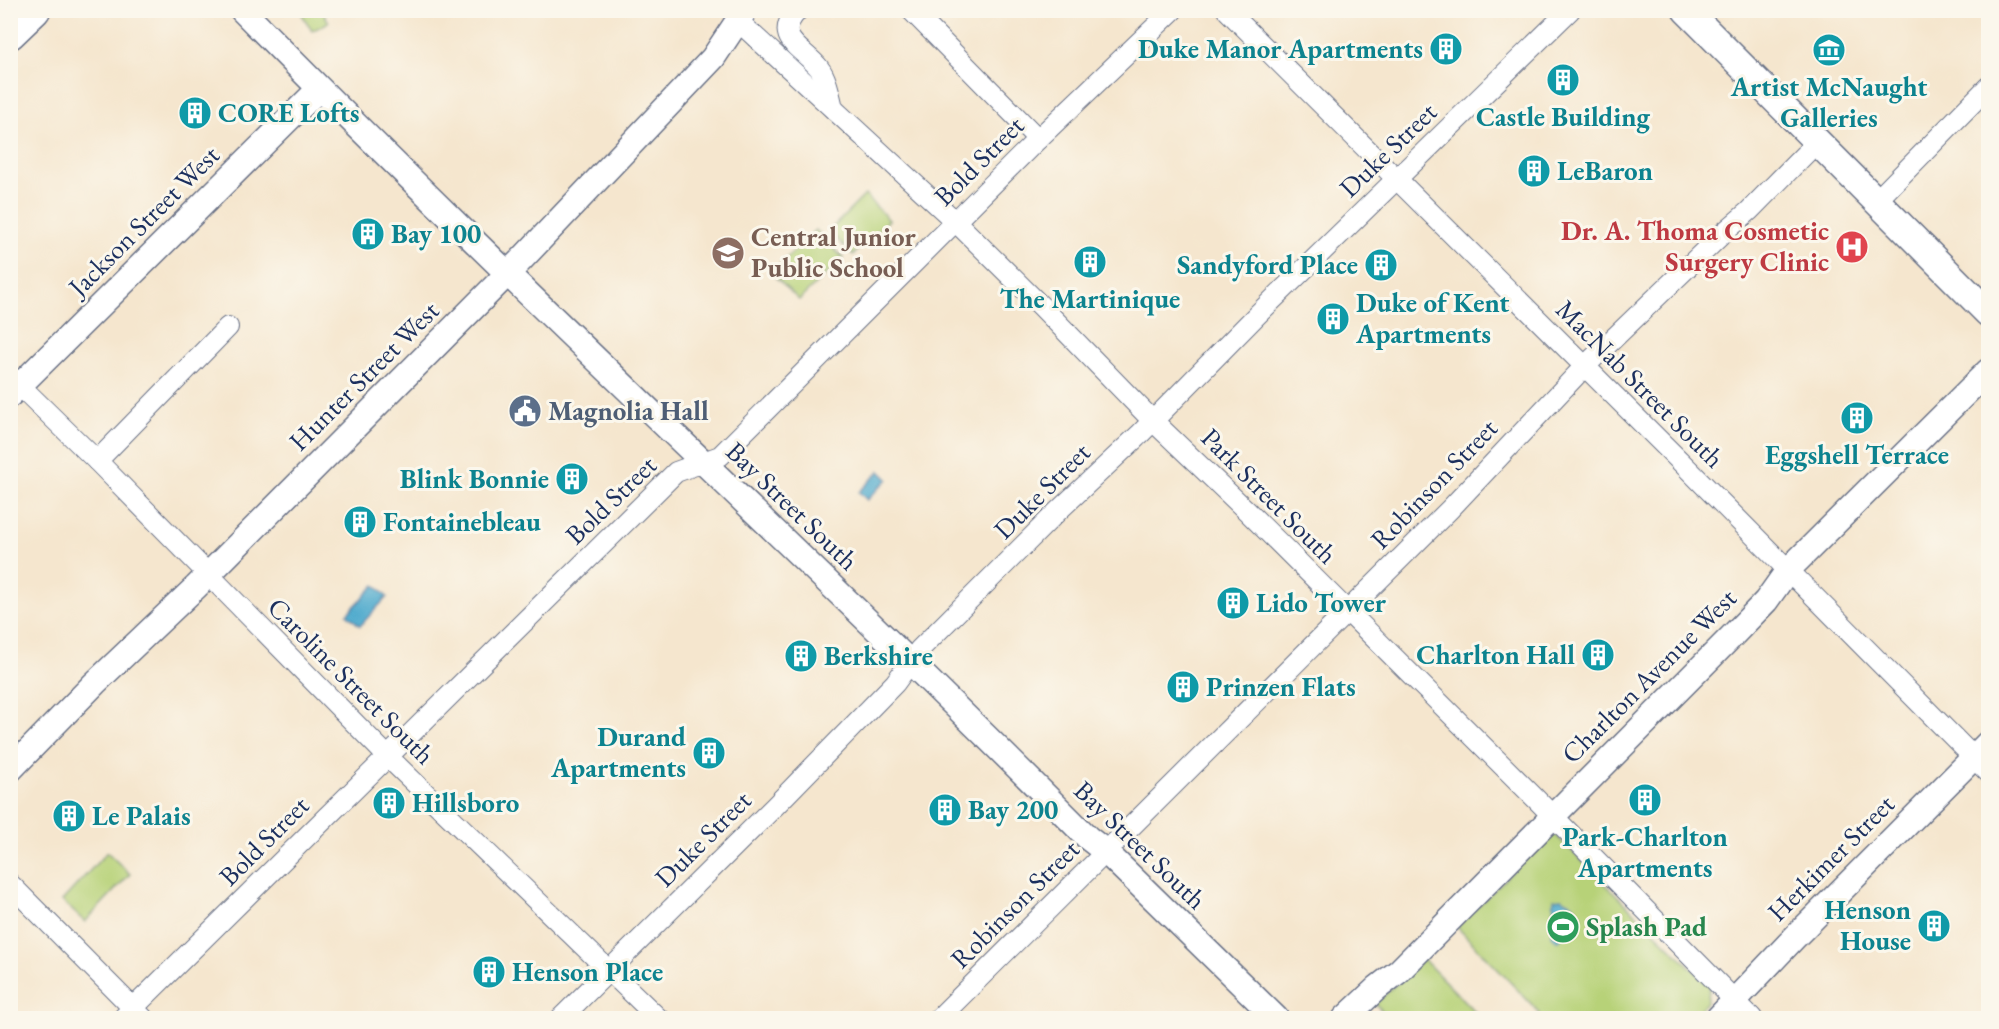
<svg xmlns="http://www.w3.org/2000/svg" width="1999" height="1029" font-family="'EB Garamond',serif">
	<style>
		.green { fill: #b7d278; stroke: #69806b; stroke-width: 1.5 }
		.water { fill: #50aacd; stroke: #366c96; stroke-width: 1.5 }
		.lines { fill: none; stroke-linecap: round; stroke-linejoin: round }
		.minor-casing { stroke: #676f85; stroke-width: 22 }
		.tertiary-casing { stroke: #676f85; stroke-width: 27 }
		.secondary-casing { stroke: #676f85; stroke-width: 30 }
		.primary-casing { stroke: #676f85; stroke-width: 33 }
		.minor { stroke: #fff; stroke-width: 20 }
		.tertiary { stroke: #fff; stroke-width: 24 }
		.secondary { stroke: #fff; stroke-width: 27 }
		.primary { stroke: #fff; stroke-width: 30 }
		.labels { text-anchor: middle; stroke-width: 6; stroke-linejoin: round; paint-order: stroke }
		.culture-label { font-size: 27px; font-weight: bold; fill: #0d838f; stroke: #fbf7ec; text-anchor: start }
		.street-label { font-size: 27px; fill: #1b2f5e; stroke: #fbf7ec }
		.health-label { font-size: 27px; font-weight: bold; fill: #be3a42; stroke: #fbf7ec; text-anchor: end }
		.education-label { font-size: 27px; font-weight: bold; fill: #785e54; stroke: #fbf7ec; text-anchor: start }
		.service-label { font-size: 27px; font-weight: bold; fill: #4e5e75; stroke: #fbf7ec; text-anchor: start }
		.leisure-label { font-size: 27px; font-weight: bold; fill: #27864d; stroke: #fbf7ec; text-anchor: start }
	</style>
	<rect width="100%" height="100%" fill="#fbf7ec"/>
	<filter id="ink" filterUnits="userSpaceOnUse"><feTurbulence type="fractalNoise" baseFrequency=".0167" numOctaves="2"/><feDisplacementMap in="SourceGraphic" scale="12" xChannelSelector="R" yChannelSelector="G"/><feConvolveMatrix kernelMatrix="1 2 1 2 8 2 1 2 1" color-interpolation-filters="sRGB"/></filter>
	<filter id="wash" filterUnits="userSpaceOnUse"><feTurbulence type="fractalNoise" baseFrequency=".008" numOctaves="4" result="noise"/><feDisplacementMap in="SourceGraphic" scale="24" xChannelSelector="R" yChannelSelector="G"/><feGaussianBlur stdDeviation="1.35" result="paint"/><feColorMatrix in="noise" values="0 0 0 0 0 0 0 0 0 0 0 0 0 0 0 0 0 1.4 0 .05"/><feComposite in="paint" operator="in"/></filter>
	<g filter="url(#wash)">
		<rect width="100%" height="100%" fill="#f5e6ce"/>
		<!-- green -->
		<g class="green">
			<polygon points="300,11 322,11 329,22 312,31"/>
			<polygon points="865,195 889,220 853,255 829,231"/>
			<polygon points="816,230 843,258 799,300 771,273"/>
			<polygon points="1552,832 1710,986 1707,1002 1691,1018 1536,1018 1540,1013 1457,927"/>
			<polygon points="107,852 130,874 85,922 62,901"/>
			<polygon points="1423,959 1481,1018 1390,1018 1375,1004"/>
		</g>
		<!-- water -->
		<g class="water">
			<polygon points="880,471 888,479 867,500 859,492"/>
			<polygon points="375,585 387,597 360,626 347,614"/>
			<polygon points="1561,898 1573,904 1582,917 1558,941 1552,936 1554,899"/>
		</g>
	</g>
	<g filter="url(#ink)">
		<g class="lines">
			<!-- minor casing -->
			<g class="minor-casing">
				<g id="minor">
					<path d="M798,10C771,38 803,48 819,68C827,78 830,96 833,108"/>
					<polyline points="911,10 1038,139"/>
					<polyline points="1227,10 1689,470 1988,772"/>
					<polyline points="738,21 956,222 1041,306 1152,420 1247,511 1534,797 1752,1018"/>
					<polyline points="1877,200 1988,87"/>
					<polyline points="10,376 97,461 387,756 658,1018"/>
					<polyline points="97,461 228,327"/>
					<polyline points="10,884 143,1018"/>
					<polyline points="123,1018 676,472 720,456 1038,139 1173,10"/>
					<polyline points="561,1018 775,806 895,683 920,649 1058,511 1141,433 1258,314 1570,10"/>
					<polyline points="939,1018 1450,509 1584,367 1721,235 1749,211 1817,142"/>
				</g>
			</g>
			<!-- tertiary casing -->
			<g class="tertiary-casing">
				<g id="tertiary">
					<path d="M242,10C518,292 810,558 1088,838L1106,852L1276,1018"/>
					<polyline points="10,395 319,89"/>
					<polyline points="10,770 95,683 196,587 522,259 713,58 745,10"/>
					<polyline points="1345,1018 1377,988 1399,971 1733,635 1766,601 1788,570 1988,371"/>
					<polyline points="1718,1018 1795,937 1988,743"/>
				</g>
			</g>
			<!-- secondary casing -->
			<g class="secondary-casing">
				<polyline id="secondary" points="1686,10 1988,313"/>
			</g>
			<!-- primary casing -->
			<g class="primary-casing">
				<polyline id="primary" points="10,34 35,10"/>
			</g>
			<!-- minor -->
			<use href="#minor" class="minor"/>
			<!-- tertiary -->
			<use href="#tertiary" class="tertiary"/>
			<!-- secondary -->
			<use href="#secondary" class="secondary"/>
			<!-- primary -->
			<use href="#primary" class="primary"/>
		</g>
	</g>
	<!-- icons -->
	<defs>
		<g id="building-disc" transform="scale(1.725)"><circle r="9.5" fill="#0f9aa8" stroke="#fbf7ec"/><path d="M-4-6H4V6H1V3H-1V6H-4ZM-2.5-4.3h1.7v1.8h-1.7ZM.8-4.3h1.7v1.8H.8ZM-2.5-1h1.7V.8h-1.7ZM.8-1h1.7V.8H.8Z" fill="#fff"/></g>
		<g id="museum-disc" transform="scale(1.725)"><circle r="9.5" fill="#0f9aa8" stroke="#fbf7ec"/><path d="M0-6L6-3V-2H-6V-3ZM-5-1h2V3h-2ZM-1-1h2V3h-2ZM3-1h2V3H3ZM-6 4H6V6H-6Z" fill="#fff"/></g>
		<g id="hospital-disc" transform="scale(1.725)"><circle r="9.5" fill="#e0444e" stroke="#fbf7ec"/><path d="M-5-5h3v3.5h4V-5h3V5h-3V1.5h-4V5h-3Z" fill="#fff"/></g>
		<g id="school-disc" transform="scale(1.725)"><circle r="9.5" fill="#8d6e63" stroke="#fbf7ec"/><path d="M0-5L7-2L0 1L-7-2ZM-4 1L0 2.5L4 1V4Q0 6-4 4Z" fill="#fff"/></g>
		<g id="civic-disc" transform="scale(1.725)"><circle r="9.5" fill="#5c6f8a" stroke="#fbf7ec"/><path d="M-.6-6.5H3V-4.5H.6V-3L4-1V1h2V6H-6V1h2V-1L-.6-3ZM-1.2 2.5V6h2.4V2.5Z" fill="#fff"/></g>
		<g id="stadium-disc" transform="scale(1.725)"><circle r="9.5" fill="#2e9e5b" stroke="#fbf7ec"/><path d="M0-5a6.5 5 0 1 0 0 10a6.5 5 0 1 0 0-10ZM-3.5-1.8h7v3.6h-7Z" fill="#fff"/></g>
	</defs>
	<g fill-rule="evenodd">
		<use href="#building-disc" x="1446" y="49"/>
		<use href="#museum-disc" x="1829" y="50"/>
		<use href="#building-disc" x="1563" y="80"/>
		<use href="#building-disc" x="195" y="113"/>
		<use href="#building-disc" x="1534" y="171"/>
		<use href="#building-disc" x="368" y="234"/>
		<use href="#hospital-disc" x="1852" y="247"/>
		<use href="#school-disc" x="728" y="253"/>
		<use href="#building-disc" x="1090" y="262"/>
		<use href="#building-disc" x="1381" y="265"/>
		<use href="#building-disc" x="1333" y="319"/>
		<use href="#civic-disc" x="525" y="411"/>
		<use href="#building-disc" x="1857" y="418"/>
		<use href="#building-disc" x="572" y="479"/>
		<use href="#building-disc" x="360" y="522"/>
		<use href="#building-disc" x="1233" y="603"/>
		<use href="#building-disc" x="1598" y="655"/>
		<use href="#building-disc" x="801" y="656"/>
		<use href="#building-disc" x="1183" y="687"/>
		<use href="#building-disc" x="709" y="753"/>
		<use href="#building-disc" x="1645" y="800"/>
		<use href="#building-disc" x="389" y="803"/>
		<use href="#building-disc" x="945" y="810"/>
		<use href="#building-disc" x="69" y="816"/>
		<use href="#building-disc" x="1934" y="926"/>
		<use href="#stadium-disc" x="1563" y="927"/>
		<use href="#building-disc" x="489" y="972"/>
	</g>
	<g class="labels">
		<!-- culture labels -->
		<g class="culture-label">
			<text x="1423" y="58" text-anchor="end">Duke Manor Apartments</text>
			<text x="1829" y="96" text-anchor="middle">Artist McNaught<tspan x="1829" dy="31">Galleries</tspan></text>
			<text x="218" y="122">CORE Lofts</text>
			<text x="1563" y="126" text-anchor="middle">Castle Building</text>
			<text x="1557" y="180">LeBaron</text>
			<text x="391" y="243">Bay 100</text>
			<text x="1358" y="274" text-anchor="end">Sandyford Place</text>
			<text x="1090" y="308" text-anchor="middle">The Martinique</text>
			<text x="1356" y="312">Duke of Kent<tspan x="1356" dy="31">Apartments</tspan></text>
			<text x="1857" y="464" text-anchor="middle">Eggshell Terrace</text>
			<text x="549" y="488" text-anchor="end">Blink Bonnie</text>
			<text x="383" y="531">Fontainebleau</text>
			<text x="1256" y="612">Lido Tower</text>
			<text x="1575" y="664" text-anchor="end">Charlton Hall</text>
			<text x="824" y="665">Berkshire</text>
			<text x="1206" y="696">Prinzen Flats</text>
			<text x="686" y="746" text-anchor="end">Durand<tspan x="686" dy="31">Apartments</tspan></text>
			<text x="412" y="812">Hillsboro</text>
			<text x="968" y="819">Bay 200</text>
			<text x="92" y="825">Le Palais</text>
			<text x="1645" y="846" text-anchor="middle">Park-Charlton<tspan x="1645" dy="31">Apartments</tspan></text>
			<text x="1911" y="919" text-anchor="end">Henson<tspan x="1911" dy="31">House</tspan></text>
			<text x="512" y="981">Henson Place</text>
		</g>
		<!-- street labels -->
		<g class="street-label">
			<text transform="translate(1388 150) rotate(-44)" y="9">Duke Street</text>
			<text transform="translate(979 161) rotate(-45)" y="9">Bold Street</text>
			<text transform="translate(144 221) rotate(-45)" y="9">Jackson Street West</text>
			<text transform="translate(364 376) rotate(-45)" y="9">Hunter Street West</text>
			<text transform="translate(1640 384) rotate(45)" y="9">MacNab Street South</text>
			<text transform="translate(1434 484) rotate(-46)" y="9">Robinson Street</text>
			<text transform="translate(1042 491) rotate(-45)" y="9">Duke Street</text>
			<text transform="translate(1269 496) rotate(45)" y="9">Park Street South</text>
			<text transform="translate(611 500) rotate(-44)" y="9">Bold Street</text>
			<text transform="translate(792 506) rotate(44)" y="9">Bay Street South</text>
			<text transform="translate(1649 676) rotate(-45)" y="9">Charlton Avenue West</text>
			<text transform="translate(351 681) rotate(45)" y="9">Caroline Street South</text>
			<text transform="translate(703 839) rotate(-45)" y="9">Duke Street</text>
			<text transform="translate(264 841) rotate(-45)" y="9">Bold Street</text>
			<text transform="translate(1140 845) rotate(44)" y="9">Bay Street South</text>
			<text transform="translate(1831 858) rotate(-45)" y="9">Herkimer Street</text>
			<text transform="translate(1015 904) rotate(-45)" y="9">Robinson Street</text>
		</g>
		<!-- health labels -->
		<g class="health-label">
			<text x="1829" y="240">Dr. A. Thoma Cosmetic<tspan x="1829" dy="31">Surgery Clinic</tspan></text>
		</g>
		<!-- education labels -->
		<g class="education-label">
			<text x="751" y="246">Central Junior<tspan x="751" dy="31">Public School</tspan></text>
		</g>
		<!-- service labels -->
		<g class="service-label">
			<text x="548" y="420">Magnolia Hall</text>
		</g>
		<!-- leisure labels -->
		<g class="leisure-label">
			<text x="1586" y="936">Splash Pad</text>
		</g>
	</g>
	<!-- margin -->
	<rect width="1999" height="1029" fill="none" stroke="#fbf7ec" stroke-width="36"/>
</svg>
